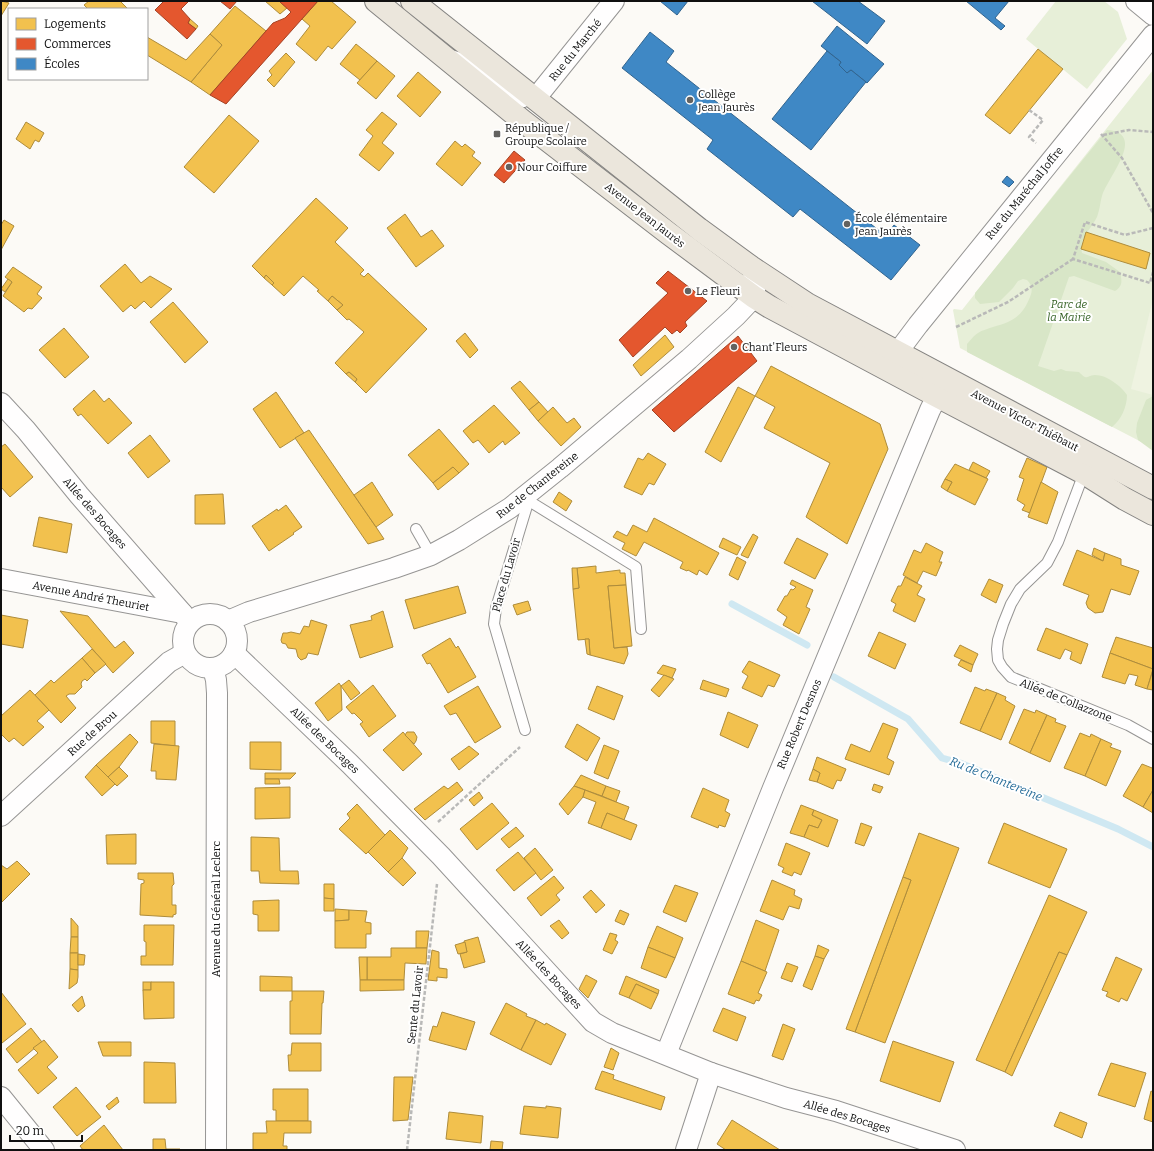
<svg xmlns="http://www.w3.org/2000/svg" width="1154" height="1151" font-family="Bitter,serif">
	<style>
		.green { fill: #e7efd8 }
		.forest { fill: #d8e6c7 }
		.pitch { fill: #eff3e1 }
		.homes { fill: #f2c14e; stroke: #ae8c3b }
		.shops { fill: #e4572e; stroke: #a44225 }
		.schools { fill: #3f88c5; stroke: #31648f }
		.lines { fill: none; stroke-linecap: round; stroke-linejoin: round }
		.stream { stroke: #cfe8f2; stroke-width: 7 }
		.service-casing { stroke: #969594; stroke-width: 12 }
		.minor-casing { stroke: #969594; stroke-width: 22 }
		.primary-casing { stroke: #848381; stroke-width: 24 }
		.path { stroke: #b9b9b8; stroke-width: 2.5; stroke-dasharray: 4 2; stroke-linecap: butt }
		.service { stroke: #fffefe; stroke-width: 10 }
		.minor { stroke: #fffefe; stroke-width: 20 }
		.primary { stroke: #ebe6dc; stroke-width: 22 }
		.poi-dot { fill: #636260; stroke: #fff; stroke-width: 1.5 }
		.labels { text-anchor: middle; stroke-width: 4; stroke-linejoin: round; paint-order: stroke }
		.street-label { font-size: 11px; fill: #101010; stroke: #fff }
		.poi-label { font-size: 11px; fill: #101010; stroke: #fff; text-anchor: start }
		.park-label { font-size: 11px; font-style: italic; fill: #356225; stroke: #fff }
		.water-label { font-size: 12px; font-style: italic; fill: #236a97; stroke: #fff }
	</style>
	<rect width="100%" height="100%" fill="#fcfaf6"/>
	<!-- green -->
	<g class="green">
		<polygon points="1056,1 1104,1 1118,12 1127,39 1087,89 1026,39"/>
		<polygon points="1153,70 1153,448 960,348 953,310 954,309 962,310"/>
	</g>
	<!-- forest -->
	<g class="forest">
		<path d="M1107,130C1148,133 1107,178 1102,196C1100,203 1100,209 1097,217C1092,228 1078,239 1082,253L1106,262L1120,272C1122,281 1123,286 1115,291L1074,276L1069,277L1038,366L1054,371L1061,369L1066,371L1079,372C1088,381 1085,376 1095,375C1107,375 1121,386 1127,395C1127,407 1121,420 1112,427L967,352V344C970,341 974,335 978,333C982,330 988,329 993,327C1013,321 1022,317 1030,297C1033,290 1032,285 1027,280L1023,279L1018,281L1013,288L999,302L980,304L975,298V293Z"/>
		<polygon points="1153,396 1153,451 1138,440 1136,432 1137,423 1146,400"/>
	</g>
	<!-- pitch -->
	<polygon class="pitch" points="1153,299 1153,395 1131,389"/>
	<!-- homes -->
	<g class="homes">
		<polygon points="1,1 9,3 1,16"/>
		<polygon points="89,1 120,1 128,9 88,9 84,5"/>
		<polygon points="265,1 279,1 287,8 280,14"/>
		<polygon points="318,1 331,1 356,22 332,49 328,46 316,61 296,44 310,26 302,19"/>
		<polygon points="235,6 266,31 210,95 191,82 222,45 210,34"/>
		<polygon points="190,19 198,26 196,29 188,23"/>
		<polygon points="210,34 222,45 191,82 147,55 147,37 186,60"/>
		<polygon points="356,44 377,61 360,80 340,64"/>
		<polygon points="1038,49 1063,69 1010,134 985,115"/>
		<polygon points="286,53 295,62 274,87 267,80 272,75 269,71"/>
		<polygon points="377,61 395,76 376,99 357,83"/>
		<polygon points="418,72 441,92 420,117 397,96"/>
		<polygon points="382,112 397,124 382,143 394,153 379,171 359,155 373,136 366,130"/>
		<polygon points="229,115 259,141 214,193 184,167"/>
		<polygon points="26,122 44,133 39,142 35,140 30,149 16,139"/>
		<polygon points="455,141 462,147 465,144 475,152 472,156 481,163 462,186 436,164"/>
		<polygon points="316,198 348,228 335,242 364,270 360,274 364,277 368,273 427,329 366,393 355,382 357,379 349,372 346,374 335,363 364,332 349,319 347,320 337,310 343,305 332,296 328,301 317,291 319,290 303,276 284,296 272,285 274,283 266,275 264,278 252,266"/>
		<polygon points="405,214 421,237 432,230 444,246 416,267 387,228"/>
		<polygon points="4,220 14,226 1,250 1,225"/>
		<polygon points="1086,232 1150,253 1146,269 1081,249"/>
		<polygon points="125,264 141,283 150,276 172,289 151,308 144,301 135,309 131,305 123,312 100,286"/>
		<polygon points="13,267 42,287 37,294 42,298 32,309 28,308 24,312 3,296 12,282 5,277"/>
		<polygon points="266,275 274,283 272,285 264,278"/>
		<polygon points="8,279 12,282 5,292 1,289"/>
		<polygon points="332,296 343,305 337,310 328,301"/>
		<polygon points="173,302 208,342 185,363 150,322"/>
		<polygon points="64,328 89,357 65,378 39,350"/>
		<polygon points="465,333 478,350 470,358 456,341"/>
		<polygon points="665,335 674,347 641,376 633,365"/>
		<polygon points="771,366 880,424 888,449 847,544 806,517 830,463 764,428 775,407 755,396"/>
		<polygon points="349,372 357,379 355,382 346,374"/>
		<polygon points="520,381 539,402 529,410 511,388"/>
		<polygon points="738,387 755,396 721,462 705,452"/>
		<polygon points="94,390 104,402 109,398 132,423 108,444 81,414 78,416 73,409"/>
		<polygon points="276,392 304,433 280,448 253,409"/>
		<polygon points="539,402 548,412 538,421 529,410"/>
		<polygon points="494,405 520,433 505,445 503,441 489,453 478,440 473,443 463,431"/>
		<polygon points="553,407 567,423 574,418 581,427 561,446 538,421"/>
		<polygon points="439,429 469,464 459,473 453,467 433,483 408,455"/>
		<polygon points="309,430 376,527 384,539 368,544 295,438"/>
		<polygon points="150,435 170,461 148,478 128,453"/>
		<polygon points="5,444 33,477 10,497 1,487 1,447"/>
		<polygon points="648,453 666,464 654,485 649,483 642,495 624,487 638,458 643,460"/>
		<polygon points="1027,458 1047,467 1030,513 1022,510 1025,505 1017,500 1024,479 1019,477"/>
		<polygon points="973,462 990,471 986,478 969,470"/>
		<polygon points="955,464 988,479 975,505 947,491 952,482 945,479"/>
		<polygon points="453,467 459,473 438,490 433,483"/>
		<polygon points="945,479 952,482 947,491 941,487"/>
		<polygon points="372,482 393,515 376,527 354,495"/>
		<polygon points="1041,482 1058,492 1047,524 1028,517"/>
		<polygon points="559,492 572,501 566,511 553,502"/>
		<polygon points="223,494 225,524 195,524 195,495"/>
		<polygon points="286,505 302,527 293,533 294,534 269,551 252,526 277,509 278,511"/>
		<polygon points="39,517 72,524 67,553 33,546"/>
		<polygon points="654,518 719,553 707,575 699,570 697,575 688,570 687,571 680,568 683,562 644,542 636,556 622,549 625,543 613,537 617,531 627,536 633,525 647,532"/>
		<polygon points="753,534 758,537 748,558 741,555"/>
		<polygon points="723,538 741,547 737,555 719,547"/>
		<polygon points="797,538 828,554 815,579 784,563"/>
		<polygon points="926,543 943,552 939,562 942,562 936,576 923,571 917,583 903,575 914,550 921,553"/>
		<polygon points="1094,548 1105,553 1103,561 1092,555"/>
		<polygon points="1077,550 1103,561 1105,553 1121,559 1121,565 1139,571 1130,595 1111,589 1103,612 1095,613 1088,608 1086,603 1089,595 1063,585"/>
		<polygon points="737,557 746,562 738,580 729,575"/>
		<polygon points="596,566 596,573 620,570 620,573 625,573 626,585 608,586 614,648 627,647 628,654 624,664 590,655 589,639 578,640 573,589 579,588 577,568"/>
		<polygon points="572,568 577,568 579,588 573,589"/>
		<polygon points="905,577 922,586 917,595 925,599 915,622 893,611 896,604 891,601 898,586 901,586"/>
		<polygon points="989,579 1003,585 996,603 981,595"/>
		<polygon points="792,580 813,590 806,607 810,609 799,634 783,625 787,617 777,610 785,596 787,596 791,589 793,590 796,587 790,584"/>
		<polygon points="626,585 632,646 614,648 608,586"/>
		<polygon points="458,586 466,613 414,629 405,600"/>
		<polygon points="528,601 531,610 517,615 513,605"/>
		<polygon points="60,611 88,616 115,648 124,641 134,653 113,673"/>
		<polygon points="383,611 393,647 360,658 350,625 372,620 371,616"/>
		<polygon points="1,615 28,620 23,648 1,644"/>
		<polygon points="311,620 327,625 318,655 308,653 306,658 301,660 298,657 296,649 288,648 286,644 282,643 281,640 283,633 287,633 291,632 300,634 304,626 309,627"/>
		<polygon points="1046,628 1088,644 1081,664 1070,659 1072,652 1065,649 1060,659 1037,650"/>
		<polygon points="879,632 906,644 895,669 868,656"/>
		<polygon points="1116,637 1153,648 1153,669 1110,653"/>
		<polygon points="450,638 456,648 458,646 476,677 448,693 430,663 427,664 422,655"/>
		<polygon points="585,639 589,639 590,655 587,654"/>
		<polygon points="960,645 978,654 973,665 954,656"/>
		<polygon points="92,649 106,664 95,673 82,658"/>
		<polygon points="1110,653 1153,669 1147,689 1135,685 1138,676 1129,674 1125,684 1102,677"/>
		<polygon points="82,658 95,673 87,681 85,679 82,681 81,684 82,687 75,694 69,694 66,696 76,708 61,723 35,695 51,680 54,683"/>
		<polygon points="961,660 973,665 971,672 958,665"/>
		<polygon points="749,661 780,675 774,687 768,685 762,697 742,688 748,676 742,672"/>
		<polygon points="663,665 676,669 672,678 657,673"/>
		<polygon points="1153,670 1153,690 1147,689"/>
		<polygon points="664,675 674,679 659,697 651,690"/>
		<polygon points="349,680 360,693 351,700 341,686"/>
		<polygon points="703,680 729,689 726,697 700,689"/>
		<polygon points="339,683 341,686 342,710 328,721 315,703"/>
		<polygon points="373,685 396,716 369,737 360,724 363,722 354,713 352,714 346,707"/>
		<polygon points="478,686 501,727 475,743 456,713 450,715 444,706"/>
		<polygon points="597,686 623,696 614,720 588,709"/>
		<polygon points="975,687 985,691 986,689 997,693 980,731 960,723"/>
		<polygon points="30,690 49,710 37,721 44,727 23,746 14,738 9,742 1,734 1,716"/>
		<polygon points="997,693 1006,697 1005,700 1015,706 1001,740 980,731"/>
		<polygon points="1024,709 1035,713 1036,710 1047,715 1030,753 1009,743"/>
		<polygon points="728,712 758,725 748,748 720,735"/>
		<polygon points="1047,715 1056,719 1055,722 1066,726 1050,762 1030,753"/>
		<polygon points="151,721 175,721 175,746 151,743"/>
		<polygon points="883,723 898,729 887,758 894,762 889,775 845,759 851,744 870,752"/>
		<polygon points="577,724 600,738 587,761 565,747"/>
		<polygon points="403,732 422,754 403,771 383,750"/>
		<polygon points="407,732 414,732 417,737 416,741 414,744 405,735"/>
		<polygon points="1080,733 1090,737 1091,734 1101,739 1085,776 1064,768"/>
		<polygon points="130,734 138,742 119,767 108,777 96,765"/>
		<polygon points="1101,739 1112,744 1110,747 1121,751 1106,786 1085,776"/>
		<polygon points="250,742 281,742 281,770 250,769"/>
		<polygon points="154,744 179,746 176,780 156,779 156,771 151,771"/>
		<polygon points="604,745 619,751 608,779 594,773"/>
		<polygon points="469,746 479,754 459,770 451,759"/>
		<polygon points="817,757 846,769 841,781 837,780 833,789 817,782 820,773 813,769"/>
		<polygon points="1142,764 1152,768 1153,766 1153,790 1143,807 1123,796"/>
		<polygon points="96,765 115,784 102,796 85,777"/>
		<polygon points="119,767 128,776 117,786 108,777"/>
		<polygon points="813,769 820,773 817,782 809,780"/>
		<polygon points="265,773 296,773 290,779 265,779"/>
		<polygon points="581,775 606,786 602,796 574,786"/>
		<polygon points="265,779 279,779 280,784 265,784"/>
		<polygon points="457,782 463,790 425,820 414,809 444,786 448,789"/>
		<polygon points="874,784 883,787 880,793 872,790"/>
		<polygon points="574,786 585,790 583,797 568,815 559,804"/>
		<polygon points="606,786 620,791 616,802 602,796"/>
		<polygon points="290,787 290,818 255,819 255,788"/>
		<polygon points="703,788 729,800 725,811 730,814 725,827 719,825 718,828 691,817"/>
		<polygon points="585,790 629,807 624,820 607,813 601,828 588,823 596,802 583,797"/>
		<polygon points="1153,790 1153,813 1143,807"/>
		<polygon points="479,792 483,798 474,806 469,800"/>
		<polygon points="492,803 509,823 477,850 460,829"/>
		<polygon points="357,804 385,835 366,854 339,829 350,818 347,814"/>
		<polygon points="801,805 814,810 812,815 822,820 818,828 809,825 804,837 790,833"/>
		<polygon points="814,810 838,820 828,847 804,837 809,825 818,828 822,820 812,815"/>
		<polygon points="607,813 637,825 631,840 601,828"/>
		<polygon points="861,823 872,827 864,846 855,843"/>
		<polygon points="1004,823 1067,849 1050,888 988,863"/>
		<polygon points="516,827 524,836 509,848 501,839"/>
		<polygon points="390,830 408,848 402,858 388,872 368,852"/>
		<polygon points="919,833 959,848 885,1043 855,1032 911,880 903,877"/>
		<polygon points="136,834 136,864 107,864 106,835"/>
		<polygon points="251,837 279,838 280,871 298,871 299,884 260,883 259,871 251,871"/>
		<polygon points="786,843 810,853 801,875 794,872 792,876 782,872 784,868 778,865"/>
		<polygon points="535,848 553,870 541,880 524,858"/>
		<polygon points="518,852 536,873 514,891 496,870"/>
		<polygon points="402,858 416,873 403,886 388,872"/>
		<polygon points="17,861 30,874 1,903 1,865 7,869"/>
		<polygon points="138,873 173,873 174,884 172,886 172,905 176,905 176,914 173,915 173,917 140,915 141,884 144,883 144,880 138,879"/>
		<polygon points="554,876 564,888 556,895 560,900 541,916 527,898"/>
		<polygon points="903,877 911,880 855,1032 846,1029"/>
		<polygon points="772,880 795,890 794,895 802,899 799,909 789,906 783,920 760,911"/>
		<polygon points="324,884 334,884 334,899 324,898"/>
		<polygon points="675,885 698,893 686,922 663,912"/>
		<polygon points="591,890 605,905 596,913 583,897"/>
		<polygon points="1049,895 1087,912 1067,955 1059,952 1005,1072 976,1060"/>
		<polygon points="324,898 334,899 334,911 324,911"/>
		<polygon points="279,900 279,931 258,931 258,915 253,914 253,901"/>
		<polygon points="335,909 349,910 349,920 335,921"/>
		<polygon points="349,910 367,911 365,922 371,923 371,934 366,934 366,948 335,948 335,921 349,920"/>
		<polygon points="620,910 629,914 624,925 615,921"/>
		<polygon points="71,918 78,926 78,937 71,937"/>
		<polygon points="559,920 569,933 562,939 550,926"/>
		<polygon points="756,920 779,930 765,971 741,961"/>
		<polygon points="144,925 174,925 173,965 141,965 141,956 146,956 146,942 144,941"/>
		<polygon points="657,926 683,938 675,958 648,947"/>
		<polygon points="416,931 429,931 427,948 416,948"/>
		<polygon points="610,933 617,935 615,940 618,942 612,954 603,950"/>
		<polygon points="71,937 78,937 78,953 70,953"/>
		<polygon points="478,937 485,962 464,968 460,954 467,952 464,941"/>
		<polygon points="465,942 467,952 458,954 455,945"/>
		<polygon points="818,945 829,950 824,959 815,956"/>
		<polygon points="648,947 675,958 666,978 641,968"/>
		<polygon points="391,948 427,948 426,964 405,963 404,980 367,980 367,957 391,957"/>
		<polygon points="432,950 439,952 439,968 447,969 447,978 437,977 437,981 428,980"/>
		<polygon points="1059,952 1067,955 1012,1076 1005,1072"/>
		<polygon points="70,953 78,953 78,970 70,969"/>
		<polygon points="78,954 85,955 84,965 78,965"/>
		<polygon points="815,956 824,959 812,990 803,986"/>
		<polygon points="359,957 367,957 367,980 360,980"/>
		<polygon points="1116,957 1142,969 1127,1001 1121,998 1119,1002 1106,996 1108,992 1102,990"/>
		<polygon points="741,961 767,972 758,993 762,995 759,1001 756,1000 754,1004 728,994"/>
		<polygon points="787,963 798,967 792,982 781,978"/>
		<polygon points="70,969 78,970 78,977 77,983 69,989"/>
		<polygon points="586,975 597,981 588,998 579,989"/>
		<polygon points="260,976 292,977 292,991 260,991"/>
		<polygon points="626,976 659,990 658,994 636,984 629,998 619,994"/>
		<polygon points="360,980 404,980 404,990 360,991"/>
		<rect x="143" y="982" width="8" height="8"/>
		<polygon points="151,982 174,982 174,1018 144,1019 143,990 151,990"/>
		<polygon points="636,984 658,994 651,1009 629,998"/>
		<polygon points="292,991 324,991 323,1003 322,1003 321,1034 290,1034 290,1001 292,1001"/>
		<polygon points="1,992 26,1024 2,1043 1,1042"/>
		<polygon points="82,996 85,1006 78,1012 72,1005"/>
		<polygon points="506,1003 527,1014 526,1016 536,1020 521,1050 490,1034"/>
		<polygon points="723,1008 746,1017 737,1041 713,1031"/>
		<polygon points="442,1012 475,1022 466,1050 429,1040 433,1026 437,1027"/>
		<polygon points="536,1020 545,1025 546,1023 566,1034 551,1065 521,1050"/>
		<polygon points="783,1024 795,1029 783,1060 772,1056"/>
		<polygon points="31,1028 42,1042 17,1063 6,1049"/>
		<polygon points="44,1040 58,1057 47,1067 57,1078 38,1094 18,1070 38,1053 33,1048"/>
		<polygon points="893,1041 954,1062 940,1102 880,1081"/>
		<polygon points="98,1042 131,1042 131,1056 103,1056"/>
		<polygon points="292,1043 321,1043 321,1071 289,1071 288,1055 291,1055"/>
		<polygon points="611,1048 619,1053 613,1070 604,1067"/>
		<polygon points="144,1062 175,1063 176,1103 144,1103"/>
		<polygon points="1111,1063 1146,1073 1135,1107 1098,1095"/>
		<polygon points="602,1071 614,1075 613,1079 665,1097 661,1110 595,1089"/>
		<polygon points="394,1077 413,1077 408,1120 393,1121"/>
		<polygon points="76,1087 101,1117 77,1136 53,1107"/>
		<polygon points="273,1089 308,1089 308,1121 276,1121 276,1110 273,1110"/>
		<polygon points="1151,1091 1153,1092 1153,1122 1144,1119"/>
		<polygon points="117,1097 119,1102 109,1110 106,1106"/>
		<polygon points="524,1106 546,1108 546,1106 561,1108 558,1138 520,1134"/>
		<polygon points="449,1112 483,1116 481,1143 446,1139"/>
		<polygon points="1060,1112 1087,1123 1082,1138 1054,1126"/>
		<polygon points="732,1120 780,1150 726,1150 717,1144"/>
		<polygon points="266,1121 311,1121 311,1133 284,1133 283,1146 287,1146 287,1150 253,1150 253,1133 267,1133"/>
		<polygon points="104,1125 123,1150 83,1150 80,1146"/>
		<polygon points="153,1139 165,1139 166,1149 180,1149 180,1150 153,1150"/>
		<polygon points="491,1141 503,1142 502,1150 490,1150"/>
	</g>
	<!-- shops -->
	<g class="shops">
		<polygon points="164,1 189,1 181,9 190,19 188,23 196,29 187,39 155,10"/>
		<polygon points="220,1 237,1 230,9"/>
		<polygon points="279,1 318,1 226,104 210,95 273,23 285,18 291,12"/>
		<polygon points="514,151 525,160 504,183 494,175"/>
		<polygon points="668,271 707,301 685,322 687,326 680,333 677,330 672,334 665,327 633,357 619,340 668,293 656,283"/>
		<polygon points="738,336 757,361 674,432 652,410"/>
	</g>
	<!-- schools -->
	<g class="schools">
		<polygon points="660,1 688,1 677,15"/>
		<polygon points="812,1 858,1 885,21 867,44"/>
		<polygon points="966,1 1009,1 995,18 1005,26 1001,30"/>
		<polygon points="837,26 884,64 867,83 851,70 847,73 839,65 841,62 821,46"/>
		<polygon points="650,32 674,51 666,62 886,236 894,225 920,245 891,280 800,209 793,217 707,149 713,140 622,68"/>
		<polygon points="827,51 841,62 839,65 847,73 851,70 866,82 811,150 772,119"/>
		<polygon points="1007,176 1014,182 1009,187 1002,182"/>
	</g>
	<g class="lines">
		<!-- stream -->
		<g class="stream">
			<polyline points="732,604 807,645"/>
			<polyline points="834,677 908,719 942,758 960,763 1118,829 1153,847"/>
		</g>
		<!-- service casing -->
		<g class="service-casing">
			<g id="service">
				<polyline points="451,55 464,59 518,99 524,102"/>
				<polyline points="1084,473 1058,542 1047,563 1020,589 1011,604 1003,624 998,640 997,649 998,660 1002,667 1011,677 1128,725 1153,739"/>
				<polyline points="529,501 636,567 641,629"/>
				<polyline points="416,529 431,555"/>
				<polyline points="525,730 494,624 496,608 530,496"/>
			</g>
		</g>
		<!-- minor casing -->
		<g class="minor-casing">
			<g id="minor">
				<polyline points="1136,1 1153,15"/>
				<polyline points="535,99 614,1"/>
				<polyline points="897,353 918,325 1153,35"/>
				<polyline points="1,403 26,430 79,495 190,622"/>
				<polyline points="1,579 182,613"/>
				<circle cx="210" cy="641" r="27"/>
				<polyline points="228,621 249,612 394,568 431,555 459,540 510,508 560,468 689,359 736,316 754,297 756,282 751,267"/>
				<polyline points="234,653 350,764 441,856 593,1022 612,1033 711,1073 786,1098 836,1111 955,1150"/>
				<polyline points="213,668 216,680 217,693 216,1150"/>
				<polyline points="1,816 169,662 185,653"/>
				<polyline points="666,1054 773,788 930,410 937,396 953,392"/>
				<polyline points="1,1097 44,1150"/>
				<polyline points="686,1150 711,1073"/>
			</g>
		</g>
		<!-- primary casing -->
		<g class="primary-casing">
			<g id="primary">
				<polyline points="376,1 524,122 668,233 754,297 770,307 937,396 1084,473 1125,499 1153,514"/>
				<polyline points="412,1 699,229 751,267 807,304 1153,488"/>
			</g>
		</g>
		<!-- path -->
		<g class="path">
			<polyline points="1029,110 1043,120 1029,137 1036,143"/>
			<polyline points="1101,134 1122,158 1153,213"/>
			<polyline points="1103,135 1129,130 1153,132"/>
			<polyline points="1153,228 1125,235 1085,222 1073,259 1150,283 1153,272"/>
			<polyline points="956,327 1008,302 1073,259"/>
			<polyline points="438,822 520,747"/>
			<polyline points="407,1150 437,884"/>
		</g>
		<!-- service -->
		<use href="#service" class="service"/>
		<!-- minor -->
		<use href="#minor" class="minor"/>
		<!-- primary -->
		<use href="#primary" class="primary"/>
	</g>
	<!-- markers -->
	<g class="poi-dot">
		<circle cx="690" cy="100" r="4"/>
		<rect x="493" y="130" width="8" height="8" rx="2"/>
		<circle cx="509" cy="167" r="4"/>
		<circle cx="847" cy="224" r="4"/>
		<circle cx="688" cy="291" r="4"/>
		<circle cx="734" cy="347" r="4"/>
	</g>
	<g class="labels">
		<!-- street labels -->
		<g class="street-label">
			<text transform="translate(575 50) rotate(-51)" y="4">Rue du Marché</text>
			<text transform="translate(1024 193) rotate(-51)" y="4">Rue du Maréchal Joffre</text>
			<text transform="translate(645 215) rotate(38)" y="4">Avenue Jean Jaurès</text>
			<text transform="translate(1025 420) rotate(28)" y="4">Avenue Victor Thiébaut</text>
			<text transform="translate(537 485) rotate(-38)" y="4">Rue de Chantereine</text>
			<text transform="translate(95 513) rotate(49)" y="4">Allée des Bocages</text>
			<text transform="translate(506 575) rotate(-74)" y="4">Place du Lavoir</text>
			<text transform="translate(91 596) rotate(11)" y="4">Avenue André Theuriet</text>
			<text transform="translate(1066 700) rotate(22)" y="4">Allée de Collazzone</text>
			<text transform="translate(799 724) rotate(-67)" y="4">Rue Robert Desnos</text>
			<text transform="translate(92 733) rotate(-42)" y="4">Rue de Brou</text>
			<text transform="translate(325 740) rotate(44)" y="4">Allée des Bocages</text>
			<text transform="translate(216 909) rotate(-90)" y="4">Avenue du Général Leclerc</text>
			<text transform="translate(549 974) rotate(47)" y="4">Allée des Bocages</text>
			<text transform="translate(415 1005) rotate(-84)" y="4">Sente du Lavoir</text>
			<text transform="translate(847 1116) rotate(17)" y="4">Allée des Bocages</text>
		</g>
		<!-- poi labels -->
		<g class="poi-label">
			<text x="698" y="98">Collège<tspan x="698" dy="13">Jean Jaurès</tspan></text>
			<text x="505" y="132">République /<tspan x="505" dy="13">Groupe Scolaire</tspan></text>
			<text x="517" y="171">Nour Coiffure</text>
			<text x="855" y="222">École élémentaire<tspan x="855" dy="13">Jean Jaurès</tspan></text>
			<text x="696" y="295">Le Fleuri</text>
			<text x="742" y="351">Chant'Fleurs</text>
		</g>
		<!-- park labels -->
		<g class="park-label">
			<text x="1069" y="308">Parc de<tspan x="1069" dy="13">la Mairie</tspan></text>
		</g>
		<!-- water labels -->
		<g class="water-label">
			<text transform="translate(996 779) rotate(22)" y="4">Ru de Chantereine</text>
		</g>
	</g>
	<!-- border -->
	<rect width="1154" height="1151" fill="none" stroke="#101010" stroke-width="4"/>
	<!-- legend -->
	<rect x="8" y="8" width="140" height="72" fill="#ffffff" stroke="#9f9f9f"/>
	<rect x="16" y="18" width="20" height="12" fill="#f2c14e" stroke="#9f9f9f"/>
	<text x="44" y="28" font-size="12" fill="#101010">Logements</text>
	<rect x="16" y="38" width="20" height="12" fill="#e4572e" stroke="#9f9f9f"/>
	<text x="44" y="48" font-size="12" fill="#101010">Commerces</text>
	<rect x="16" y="58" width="20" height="12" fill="#3f88c5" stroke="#9f9f9f"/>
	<text x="44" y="68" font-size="12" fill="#101010">Écoles</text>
	<!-- scale -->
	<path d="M10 1135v6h72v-6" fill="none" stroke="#101010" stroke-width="2"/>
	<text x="16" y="1135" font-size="12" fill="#101010" stroke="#ffffff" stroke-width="3" paint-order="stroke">20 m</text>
</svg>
